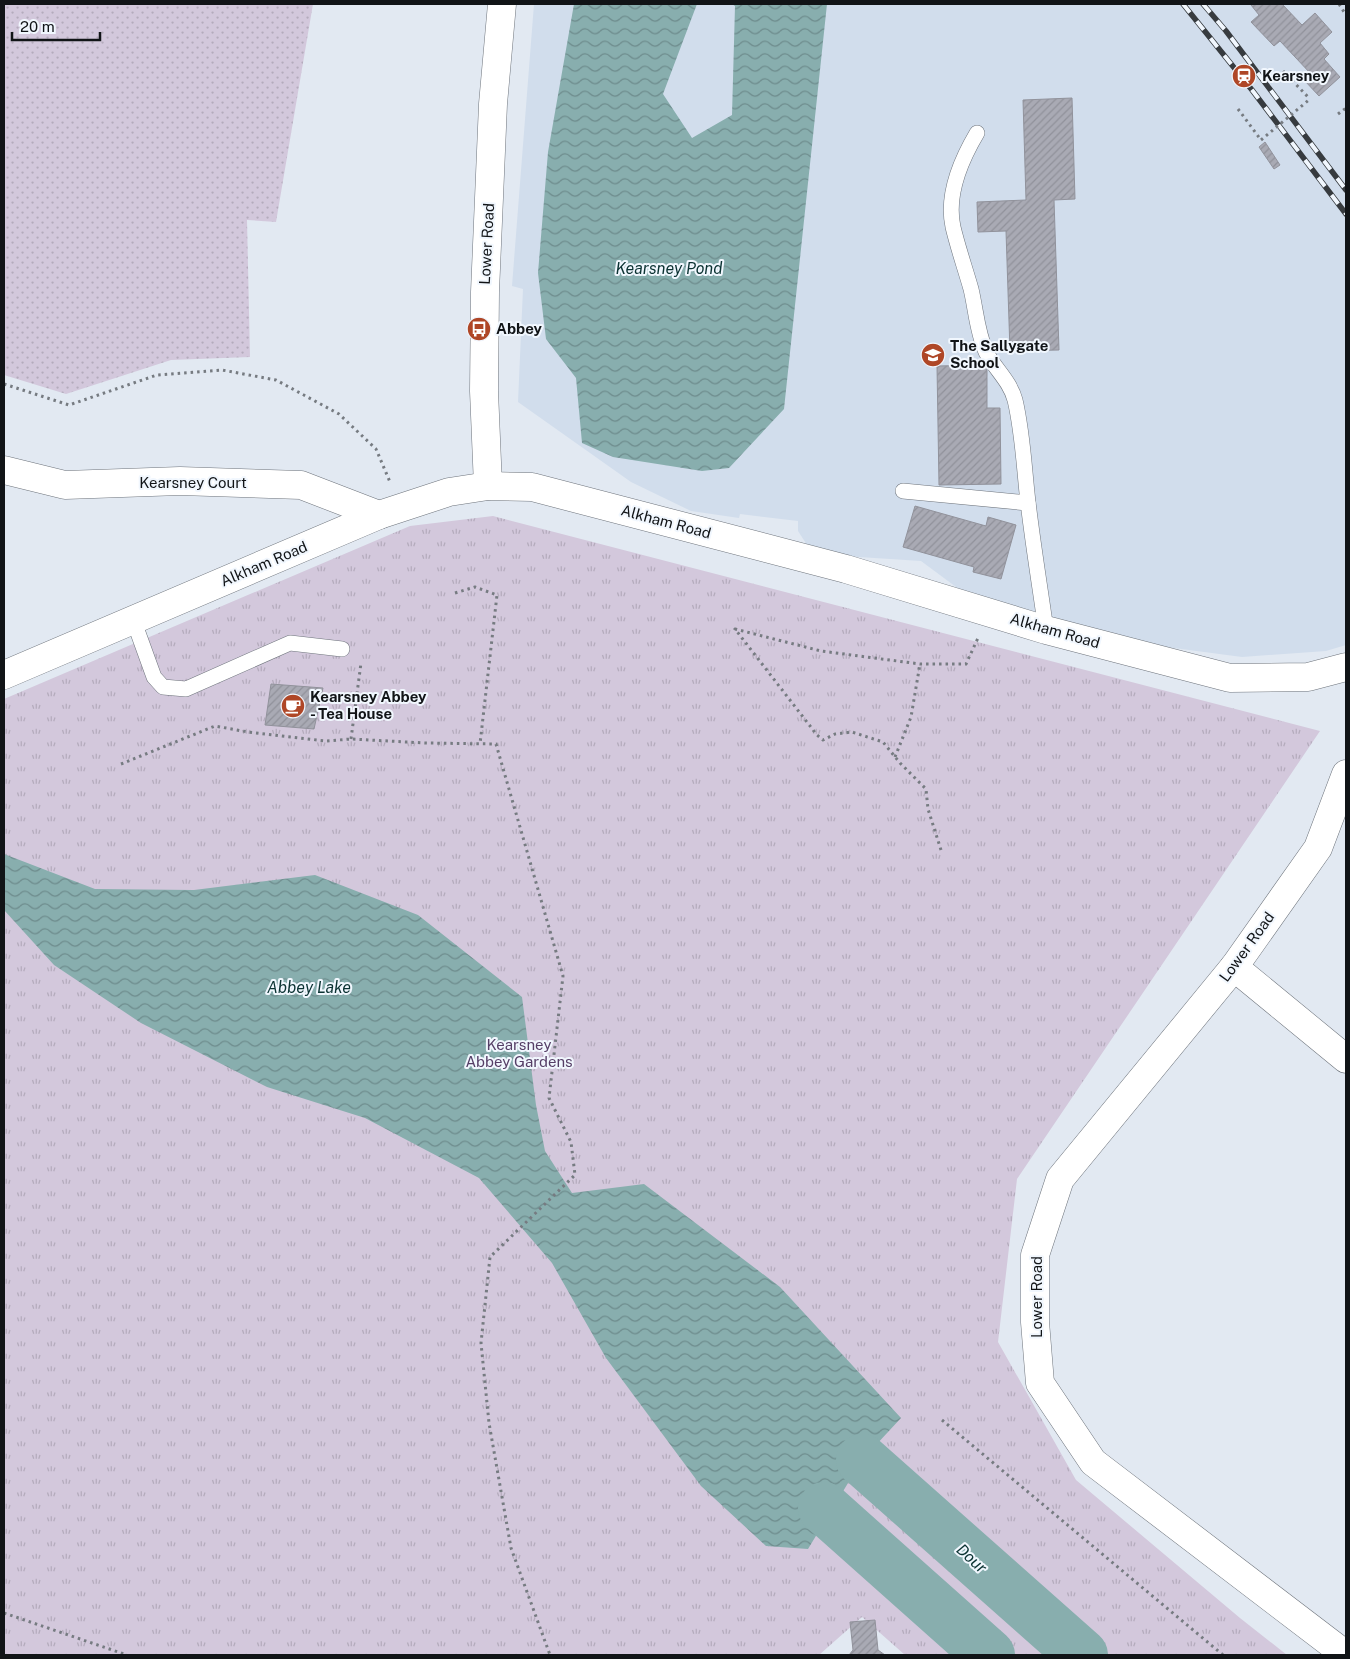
<svg xmlns="http://www.w3.org/2000/svg" width="1350" height="1659" font-family="'Public Sans',sans-serif">
	<style>
		.built { fill: #d1ddec }
		.grass { fill: url(#grass-dots) }
		.park { fill: url(#park-tufts) }
		.water { fill: url(#water-waves) }
		.lines { fill: none; stroke-linecap: round; stroke-linejoin: round }
		.river { stroke: #88aeae; stroke-width: 52 }
		.building { fill: url(#building-hatch); stroke: #91929b }
		.lane-casing { stroke: #6e747c; stroke-width: 16 }
		.street-casing { stroke: #6e747c; stroke-width: 29 }
		.secondary-casing { stroke: #6e747c; stroke-width: 29 }
		.path { stroke: #767b81; stroke-width: 3; stroke-dasharray: 2.5 4; stroke-linecap: butt }
		.lane { stroke: #fff; stroke-width: 15 }
		.street { stroke: #fff; stroke-width: 28 }
		.secondary { stroke: #fff; stroke-width: 28 }
		.rail-casing { stroke: #373b3f; stroke-width: 5.5 }
		.rail { stroke: #f1f7fe; stroke-width: 4; stroke-dasharray: 11; stroke-linecap: butt }
		.path-bridge { stroke: #767b81; stroke-width: 3; stroke-dasharray: 2.5 4; stroke-linecap: butt }
		.labels { text-anchor: middle; stroke-width: 4; stroke-linejoin: round; paint-order: stroke }
		.poi-label { font-size: 15px; font-weight: bold; fill: #111417; stroke: #f1f7fe; text-anchor: start }
		.street-label { font-size: 15px; fill: #111417; stroke: #f1f7fe }
		.park-label { font-size: 15px; fill: #553e66; stroke: #f1f7fe }
		.water-label { font-size: 16px; font-style: italic; fill: #0b3232; stroke: #f1f7fe }
	</style>
	<defs>
		<pattern id="grass-dots" width="8" height="8" patternUnits="userSpaceOnUse" patternTransform="scale(1.25)"><rect width="8" height="8" fill="#d3c8dc"/><path d="M2 2h.1M6 6h.1" fill="none" stroke="#b4abbc" stroke-width="1.8" stroke-linecap="round"/></pattern>
		<pattern id="park-tufts" width="24" height="20" patternUnits="userSpaceOnUse" patternTransform="scale(1.25)"><rect width="24" height="20" fill="#d3c8dc"/><path d="M3 7l-1-3M5 7V3M7 7l1-3M15 17l-1-3M17 17v-4M19 17l1-3" fill="none" stroke="#b4abbc"/></pattern>
		<pattern id="water-waves" width="16" height="10" patternUnits="userSpaceOnUse" patternTransform="scale(1.25)"><rect width="16" height="10" fill="#88aeae"/><path d="M0 5q4-4 8 0t8 0" fill="none" stroke="#6e8c8d"/></pattern>
		<pattern id="building-hatch" width="6" height="6" patternUnits="userSpaceOnUse" patternTransform="scale(1.25)"><rect width="6" height="6" fill="#a9aab4"/><path d="M-1 1l2-2M0 6l6-6M5 7l2-2" fill="none" stroke="#90919a"/></pattern>
	</defs>
	<rect width="100%" height="100%" fill="#e2e9f2"/>
	<!-- built -->
	<polygon class="built" points="534,4 1346,4 1346,645 1326,651 1242,657 1136,643 975,601 921,561 828,555 809,548 798,531 798,521 740,514 739,518 691,511 631,482 518,402 523,289 512,286"/>
	<!-- grass -->
	<polygon class="grass" points="4,4 313,4 276,222 247,220 250,357 171,360 66,394 4,375"/>
	<!-- park -->
	<polygon class="park" points="493,516 1320,731 1017,1179 998,1342 1076,1480 1240,1618 1287,1655 905,1655 862,1617 819,1655 4,1655 4,699 410,526"/>
	<!-- water -->
	<g class="water">
		<polygon points="574,4 697,4 663,94 692,138 732,115 735,6 732,4 827,4 784,409 729,468 702,471 613,457 582,443 576,378 546,339 538,273 548,152"/>
		<polygon points="4,854 95,889 194,890 315,875 418,915 522,997 536,1105 545,1151 572,1193 644,1184 780,1287 901,1418 862,1460 808,1549 766,1546 701,1486 606,1358 552,1263 479,1178 365,1118 267,1087 141,1023 54,965 4,910"/>
	</g>
	<g class="lines">
		<!-- river -->
		<g class="river">
			<polyline points="862,1460 1082,1655"/>
			<polyline points="824,1508 989,1655"/>
		</g>
	</g>
	<!-- building -->
	<g class="building">
		<polygon points="1252,4 1282,4 1302,25 1315,13 1332,32 1320,43 1329,54 1324,59 1340,77 1319,96 1304,80 1311,74 1280,41 1274,46 1251,22 1259,15 1251,5"/>
		<polygon points="1072,98 1075,199 1054,200 1059,350 1010,351 1006,231 978,232 977,202 1026,200 1023,100"/>
		<polygon points="1265,142 1280,165 1274,169 1259,147"/>
		<polygon points="987,365 987,408 1000,408 1001,484 939,485 937,366"/>
		<polygon points="915,506 986,526 988,517 1016,525 1001,579 973,572 974,567 903,547"/>
		<polygon points="271,684 323,688 314,729 265,725"/>
		<polygon points="875,1620 878,1650 885,1655 849,1655 853,1650 850,1622"/>
	</g>
	<g class="lines">
		<!-- lane casing -->
		<g class="lane-casing">
			<g id="lane">
				<path d="M977,133C961,160 946,195 953,227C958,248 965,268 971,289C976,310 977,332 986,352C995,369 1010,381 1015,400C1023,434 1024,468 1028,502C1033,545 1040,587 1046,630"/>
				<polyline points="903,491 1028,503"/>
				<polyline points="133,619 154,677 163,687 186,689 290,643 342,649"/>
			</g>
		</g>
		<!-- street casing -->
		<g class="street-casing">
			<g id="street">
				<polyline points="4,470 65,485 180,481 301,485 379,515"/>
				<polyline points="488,486 484,391 485,292 493,104 502,4"/>
				<polyline points="1346,774 1318,848 1234,967 1060,1179 1035,1255 1035,1322 1040,1383 1093,1462 1346,1655"/>
				<polyline points="1234,967 1346,1059"/>
			</g>
		</g>
		<!-- secondary casing -->
		<g class="secondary-casing">
			<polyline id="secondary" points="4,675 379,515 449,492 488,486 532,487 846,569 1046,630 1230,678 1308,677 1346,667"/>
		</g>
		<!-- path -->
		<g class="path">
			<polyline points="1339,4 1346,15"/>
			<polyline points="1283,71 1310,99"/>
			<polyline points="1238,109 1261,140"/>
			<polyline points="1338,114 1346,108"/>
			<polyline points="4,384 69,405 157,375 222,370 276,380 339,414 376,449 390,482"/>
			<polyline points="455,593 475,587 497,595 480,744"/>
			<polyline points="351,739 361,663"/>
			<polyline points="895,757 911,717 920,664"/>
			<polyline points="121,764 215,726 248,732 326,741 351,739 425,743 496,744 563,976 549,1098 571,1142 575,1175 490,1257 481,1343 489,1423 511,1548 550,1655"/>
			<polyline points="941,850 928,809 926,789 900,763 883,742 852,732 835,734 823,740 817,735 735,629 821,651 920,664 966,664 978,638"/>
			<polyline points="942,1420 1223,1655"/>
			<polyline points="4,1613 127,1655"/>
		</g>
		<!-- lane -->
		<use href="#lane" class="lane"/>
		<!-- street -->
		<use href="#street" class="street"/>
		<!-- secondary -->
		<use href="#secondary" class="secondary"/>
		<!-- rail casing -->
		<g class="rail-casing">
			<g id="rail">
				<polyline points="1183,4 1252,90 1346,214"/>
				<polyline points="1203,4 1226,31 1346,190"/>
			</g>
		</g>
		<!-- rail -->
		<use href="#rail" class="rail"/>
		<!-- path-bridge -->
		<polyline class="path-bridge" points="1261,140 1310,99"/>
	</g>
	<!-- icons -->
	<defs>
		<g id="station-disc" transform="scale(1.25)"><circle r="9.5" fill="#af4727" stroke="#f1f7fe"/><path d="M-3-6H3Q5-6 5-4V2Q5 4 3 4L4.5 6H3L1.5 4h-3L-3 6H-4.5L-3 4Q-5 4-5 2V-4Q-5-6-3-6ZM-3.5-4v3h7v-3ZM-3.5 1v1.5H-2V1ZM2 1v1.5H3.5V1Z" fill="#fff"/></g>
		<g id="bus-disc" transform="scale(1.25)"><circle r="9.5" fill="#af4727" stroke="#f1f7fe"/><path d="M-5-6H5V4H4V6H2V4H-2V6H-4V4H-5ZM-3.5-4V0h7V-4ZM-3.5 1.2v1.5H-2V1.2ZM2 1.2v1.5H3.5V1.2Z" fill="#fff"/></g>
		<g id="school-disc" transform="scale(1.25)"><circle r="9.5" fill="#af4727" stroke="#f1f7fe"/><path d="M0-5L7-2L0 1L-7-2ZM-4 1L0 2.5L4 1V4Q0 6-4 4Z" fill="#fff"/></g>
		<g id="cafe-disc" transform="scale(1.25)"><circle r="9.5" fill="#af4727" stroke="#f1f7fe"/><path d="M-5.5-4.5H6V0H3Q3 3.5 0 3.5H-2.5Q-5.5 3.5-5.5 0ZM3-3.2v2h1.7v-2ZM-6 4.5H4V6H-6Z" fill="#fff"/></g>
	</defs>
	<g fill-rule="evenodd">
		<use href="#station-disc" x="1244" y="76"/>
		<use href="#bus-disc" x="479" y="329"/>
		<use href="#school-disc" x="933" y="355"/>
		<use href="#cafe-disc" x="293" y="706"/>
	</g>
	<g class="labels">
		<!-- poi labels -->
		<g class="poi-label">
			<text x="1262" y="81">Kearsney</text>
			<text x="496" y="334">Abbey</text>
			<text x="950" y="351">The Sallygate<tspan x="950" dy="17">School</tspan></text>
			<text x="310" y="702">Kearsney Abbey<tspan x="310" dy="17">- Tea House</tspan></text>
		</g>
		<!-- street labels -->
		<g class="street-label">
			<text transform="translate(487 244) rotate(-87)" y="5">Lower Road</text>
			<text x="193" y="488">Kearsney Court</text>
			<text transform="translate(666 522) rotate(15)" y="5">Alkham Road</text>
			<text transform="translate(264 564) rotate(-23)" y="5">Alkham Road</text>
			<text transform="translate(1055 631) rotate(16)" y="5">Alkham Road</text>
			<text transform="translate(1247 947) rotate(-54)" y="5">Lower Road</text>
			<text transform="translate(1037 1297) rotate(-90)" y="5">Lower Road</text>
		</g>
		<!-- park labels -->
		<g class="park-label">
			<text x="519" y="1050">Kearsney<tspan x="519" dy="17">Abbey Gardens</tspan></text>
		</g>
		<!-- water labels -->
		<g class="water-label">
			<text x="669" y="274">Kearsney Pond</text>
			<text x="309" y="993">Abbey Lake</text>
			<text transform="translate(972 1558) rotate(42)" y="6">Dour</text>
		</g>
	</g>
	<!-- border -->
	<rect width="1350" height="1659" fill="none" stroke="#111417" stroke-width="10"/>
	<!-- scale -->
	<path d="M12 32v8h88v-8" fill="none" stroke="#111417" stroke-width="2.5"/>
	<text x="20" y="32" font-size="15" fill="#111417" stroke="#f1f7fe" stroke-width="4" paint-order="stroke">20 m</text>
</svg>
